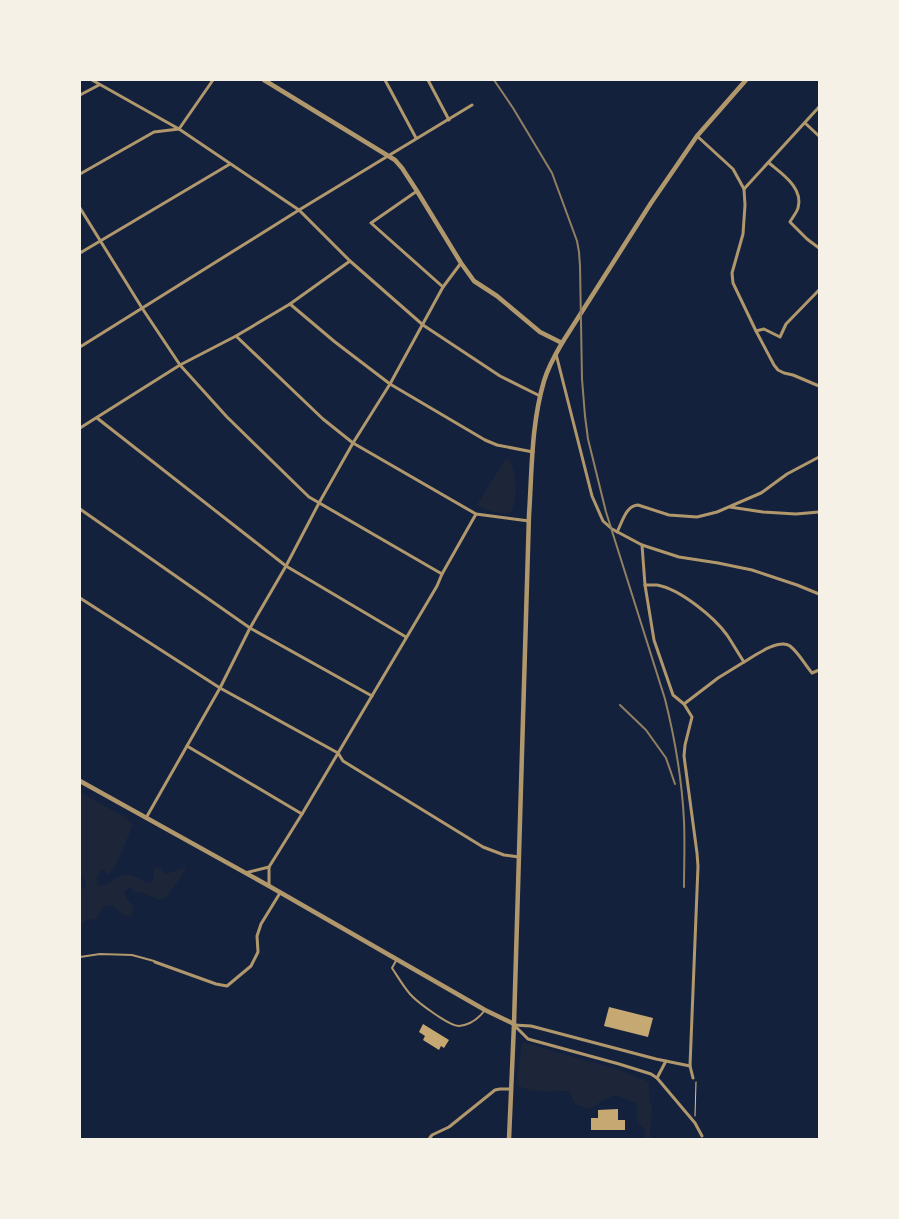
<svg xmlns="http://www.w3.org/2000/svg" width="899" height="1219" font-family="Lato,sans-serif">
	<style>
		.green { fill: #1d2539 }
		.building { fill: #c6a872 }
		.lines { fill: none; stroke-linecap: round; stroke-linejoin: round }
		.path { stroke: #e5c07b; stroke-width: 1 }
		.service { stroke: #b1986c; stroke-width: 2 }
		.minor { stroke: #b1986c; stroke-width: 3 }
		.tertiary { stroke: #b1986c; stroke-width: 4.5 }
		.rail { stroke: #918062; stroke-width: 2 }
	</style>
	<rect width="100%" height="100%" fill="#14213d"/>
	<!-- green -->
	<g class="green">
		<path d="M510,459C516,476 519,497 510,513C499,515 487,511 477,505L505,460Z"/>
		<path d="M80,792L124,817L133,825L114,869H112L109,875L104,870L100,871L97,879L98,886C99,886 104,885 106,884C113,881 118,874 128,875C137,875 143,883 151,883L154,876V869L157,867L161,869L166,874L184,868L186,869L167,897L159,900L141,892H135L129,887L124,892L128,901L133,905V912L130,917L123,915L114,906L107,905L101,910L97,918L92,920L88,919L83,923H80V889L85,888L86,881L80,874Z"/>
		<path d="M522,1042L619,1070L649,1082V1102L652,1104L650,1133V1139H644L646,1130L637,1122V1104L616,1095L603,1100L590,1109L575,1104L569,1091C551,1091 533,1094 517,1085Z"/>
	</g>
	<!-- building -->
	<g class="building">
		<polygon points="609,1007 653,1018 648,1037 604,1026"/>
		<polygon points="423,1024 449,1040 444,1048 441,1046 439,1050 423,1040 425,1036 419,1032"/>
		<polygon points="618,1109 618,1120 625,1120 625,1130 591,1130 591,1118 598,1118 598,1110"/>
	</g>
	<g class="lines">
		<!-- path -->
		<polyline class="path" points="695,1116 696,1082"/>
		<!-- service -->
		<g class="service">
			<polyline points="80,957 100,954 132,955 154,961"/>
			<path d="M397,959L392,968C398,977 403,986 410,994C417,1002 449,1026 459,1026C470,1025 479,1018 485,1010"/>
		</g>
		<!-- minor -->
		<g class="minor">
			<polyline points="92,80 179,129 299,210 350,261 423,325 500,376 540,396"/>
			<polyline points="385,80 416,138"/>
			<polyline points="428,80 449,120"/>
			<polyline points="80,95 99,85"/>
			<polyline points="805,123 819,136"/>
			<polyline points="697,136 733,169 744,189 745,205 743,234 732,273 733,283 756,331 774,365 778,370 784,373 793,375 819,386"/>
			<path d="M769,163C782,174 804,188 798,208C797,212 792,218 790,222L807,239L819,248"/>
			<polyline points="80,174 154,132 179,129 213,80"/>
			<polyline points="744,189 819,107"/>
			<polyline points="417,191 371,223 443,287"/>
			<polyline points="80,208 142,308 180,365 227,417 309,497 442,574"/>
			<polyline points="80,253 230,164"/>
			<polyline points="290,304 335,342 390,384 485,440 497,445 533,452"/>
			<polyline points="756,331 764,329 780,337 786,324 819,290"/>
			<polyline points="236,336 323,419 353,443 476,514 529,521"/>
			<polyline points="80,347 299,210 472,105"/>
			<polyline points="556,354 592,496 603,521 612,529 642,545 679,557 718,563 752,570 797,585 819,594"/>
			<polyline points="97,418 286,566 406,637"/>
			<polyline points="80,428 180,365 236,336 290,304 350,261"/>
			<polyline points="730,507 763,512 796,514 819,512"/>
			<polyline points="80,509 250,628 372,696"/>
			<path d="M617,532C622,523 626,505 638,505L669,515L697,517L717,512L761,493L787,474L819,457"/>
			<polyline points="642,545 645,585 654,640 673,695 684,704 692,717 685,745 684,756 697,853 698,866 690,1066 693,1078"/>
			<path d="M645,585C649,585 653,585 657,585C680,589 714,617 727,635C733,644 738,653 744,662L718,678L684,704"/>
			<polyline points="80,598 220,688 338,753 343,761 483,847 504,855 519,857"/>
			<path d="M744,662C754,656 779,638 790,646C799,653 805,665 812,673L819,670"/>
			<polyline points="187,746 302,814"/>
			<polyline points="146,818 220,688 250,628 286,566 319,503 353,443 390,384 443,287 461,263"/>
			<polyline points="269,867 302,814 437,586 442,574 476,514"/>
			<polyline points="245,873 269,867 269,886"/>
			<polyline points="155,962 216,984 227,986 251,966 258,952 257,936 261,924 280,893"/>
			<polyline points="514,1025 528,1039 619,1064 651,1074 657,1078 695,1123 702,1136"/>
			<polyline points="514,1025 531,1026 656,1059 690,1066"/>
			<polyline points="657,1078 666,1061"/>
			<polyline points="429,1139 432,1135 449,1127 495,1090 500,1089 511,1089"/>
		</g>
		<!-- tertiary -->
		<g class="tertiary">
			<polyline points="264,80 395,160 402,168 417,191 461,263 474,281 497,296 540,332 562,343"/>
			<polyline points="80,781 269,886 485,1010 514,1024"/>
			<path d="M509,1139L514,1024L529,515C532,471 531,425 544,381C548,367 555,355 562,343L651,203L697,136L746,80"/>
		</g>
		<!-- rail -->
		<g class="rail">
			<path d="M494,80L513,108L552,173L577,241L579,252L580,266L582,379L585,416L588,439L606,512L665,699C675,739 682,780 684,821C685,843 684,865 684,887"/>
			<polyline points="620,705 646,730 666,758 675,784"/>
		</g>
	</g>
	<!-- border -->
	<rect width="899" height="1219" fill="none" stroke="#f6f1e7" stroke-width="162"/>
</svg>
